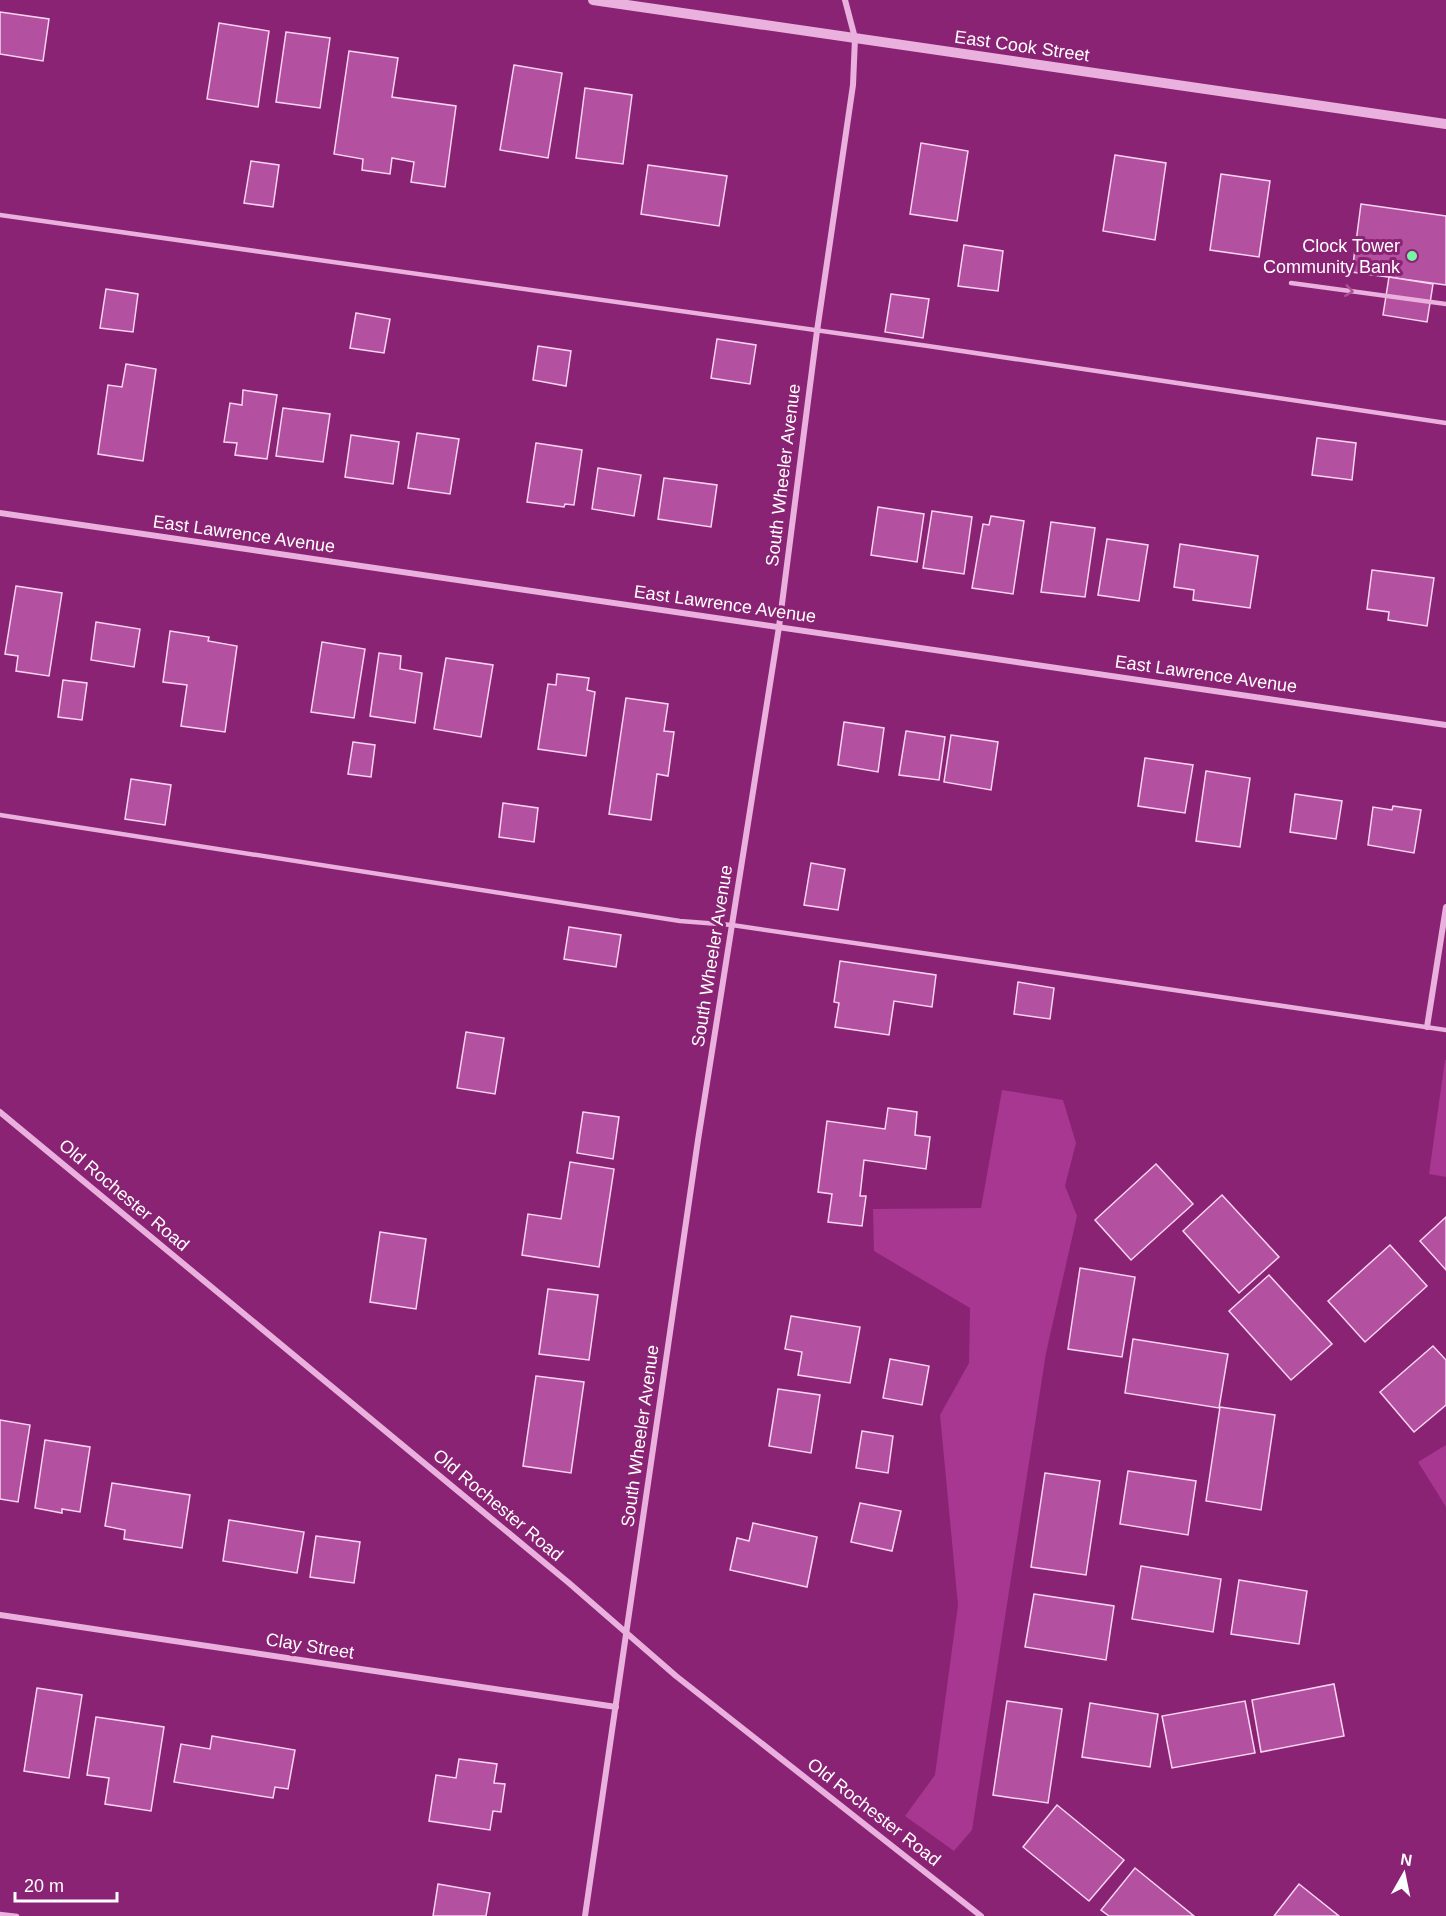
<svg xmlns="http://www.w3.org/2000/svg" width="1446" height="1916" font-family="Arial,sans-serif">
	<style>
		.green { fill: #a73790 }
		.building { fill: #b3509f; stroke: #f8d4f1; stroke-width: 1.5 }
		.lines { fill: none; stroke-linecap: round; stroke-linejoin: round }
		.service { stroke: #eab0de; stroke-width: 4.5 }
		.minor { stroke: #eab0de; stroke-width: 6 }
		.tertiary { stroke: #eab0de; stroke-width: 10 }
		.oneway { stroke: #ac5499 }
		.poi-dot { fill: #73f5a2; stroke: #8a2374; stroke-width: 2 }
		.labels { text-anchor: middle; stroke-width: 6; stroke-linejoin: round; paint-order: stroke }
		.street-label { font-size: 18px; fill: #fff; stroke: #8a2374 }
		.poi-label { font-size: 18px; fill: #fff; stroke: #8a2374; text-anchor: end }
	</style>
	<rect width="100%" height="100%" fill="#8a2374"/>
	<!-- green -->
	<g class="green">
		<polygon points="1445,1060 1446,1060 1446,1177 1429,1174"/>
		<polygon points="1002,1090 1063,1100 1076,1143 1065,1186 1077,1216 1046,1353 972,1830 954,1851 905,1816 935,1775 958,1605 940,1415 969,1363 970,1308 874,1251 873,1209 981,1208"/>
		<polygon points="1446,1445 1446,1507 1418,1462"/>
	</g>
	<!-- building -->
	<g class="building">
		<polygon points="0,12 49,19 43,61 0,54"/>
		<polygon points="219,23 269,31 258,107 207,99"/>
		<polygon points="286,32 330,38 320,108 276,102"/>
		<polygon points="349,51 398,58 392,97 456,106 445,187 411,182 414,162 392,158 390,174 362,170 363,159 334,154"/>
		<polygon points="514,65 562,73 548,158 500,150"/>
		<polygon points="585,88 632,95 623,164 576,158"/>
		<polygon points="921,143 968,151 957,221 910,214"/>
		<polygon points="1115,155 1166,163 1155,240 1103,231"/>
		<polygon points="251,161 279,165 273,207 244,203"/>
		<polygon points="648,165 727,176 719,226 641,214"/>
		<polygon points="1221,174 1270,181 1259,257 1210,250"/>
		<polygon points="1361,204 1446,216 1446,285 1352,272"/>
		<polygon points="964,245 1003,251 998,291 958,286"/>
		<polygon points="1389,277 1433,284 1427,322 1383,315"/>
		<polygon points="106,289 138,294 133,332 100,328"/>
		<polygon points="891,294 929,299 923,338 885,332"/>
		<polygon points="356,313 390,319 384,353 350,348"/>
		<polygon points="717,339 756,345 750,384 711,378"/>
		<polygon points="538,346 571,351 566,386 533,380"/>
		<polygon points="126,364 156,369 143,461 98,454 108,385 122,387"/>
		<polygon points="243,390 277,395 267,459 235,455 237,443 224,442 230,403 242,405"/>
		<polygon points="283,408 330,414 323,462 276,456"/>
		<polygon points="417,433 459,439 450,494 408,488"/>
		<polygon points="351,435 399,442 393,484 345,477"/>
		<polygon points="1317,438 1356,443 1352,480 1312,475"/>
		<polygon points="536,443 582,450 574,505 565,504 564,507 527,502"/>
		<polygon points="598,468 641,475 634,516 592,509"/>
		<polygon points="664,478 717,485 711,527 658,519"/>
		<polygon points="878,507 924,514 917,562 871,555"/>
		<polygon points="932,511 972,517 964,574 923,568"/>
		<polygon points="991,516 1024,521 1013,594 972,588 983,524 989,525"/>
		<polygon points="1051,522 1095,528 1085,597 1041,592"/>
		<polygon points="1107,539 1148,545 1139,601 1098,595"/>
		<polygon points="1180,544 1258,556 1250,608 1193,600 1194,590 1174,587"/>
		<polygon points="1372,570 1434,578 1427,626 1388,620 1389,612 1367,609"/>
		<polygon points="16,586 62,593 49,676 16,671 18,656 5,654"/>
		<polygon points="96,622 140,629 134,667 91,660"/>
		<polygon points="170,631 209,637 208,641 237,646 225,732 181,726 187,685 163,682"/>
		<polygon points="322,642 365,649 354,718 311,712"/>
		<polygon points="379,653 401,656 400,669 422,673 415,723 370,716"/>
		<polygon points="446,658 493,665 481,737 434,729"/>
		<polygon points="557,674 589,678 587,690 595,692 586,756 538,749 548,684 556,685"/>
		<polygon points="63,680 87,683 82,720 58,717"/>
		<polygon points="626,698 668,704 664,731 674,732 668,776 657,774 651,820 609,814"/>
		<polygon points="844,722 884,728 878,772 838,765"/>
		<polygon points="906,731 945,737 939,780 899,775"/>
		<polygon points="951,735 998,742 991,790 944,782"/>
		<polygon points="353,742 375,745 371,777 348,774"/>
		<polygon points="1145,758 1193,765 1185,813 1138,806"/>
		<polygon points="1206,771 1250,778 1240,847 1196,841"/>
		<polygon points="131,779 171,785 165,825 125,819"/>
		<polygon points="1295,794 1342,801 1336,839 1290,832"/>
		<polygon points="503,803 538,808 534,842 499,837"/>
		<polygon points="1393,806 1421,810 1414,853 1368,845 1373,807 1392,810"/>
		<polygon points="811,863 845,869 838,910 804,905"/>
		<polygon points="569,927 621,935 616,967 564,959"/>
		<polygon points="840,961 936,975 932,1007 894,1001 889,1035 835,1027 839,1003 834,1002"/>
		<polygon points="1018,982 1054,988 1050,1019 1014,1014"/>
		<polygon points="466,1032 504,1038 495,1094 457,1088"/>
		<polygon points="888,1108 917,1112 915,1135 930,1137 926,1169 864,1160 860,1196 866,1196 862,1226 828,1222 832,1194 818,1192 827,1121 885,1129"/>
		<polygon points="583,1112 619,1117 613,1159 577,1153"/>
		<polygon points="570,1162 614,1169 599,1267 522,1255 528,1214 561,1219"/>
		<polygon points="1156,1164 1193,1204 1131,1260 1095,1220"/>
		<polygon points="1222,1195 1279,1257 1239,1293 1183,1231"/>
		<polygon points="1446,1217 1446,1270 1420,1241"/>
		<polygon points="380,1232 426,1239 416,1309 370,1302"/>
		<polygon points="1390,1245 1427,1286 1365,1342 1328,1301"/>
		<polygon points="1080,1268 1135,1277 1122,1357 1068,1349"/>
		<polygon points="1269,1275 1332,1344 1291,1380 1229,1311"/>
		<polygon points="548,1289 598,1295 589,1360 539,1354"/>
		<polygon points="791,1316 860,1327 850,1383 798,1375 802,1352 785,1349"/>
		<polygon points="1133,1339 1228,1354 1219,1408 1125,1393"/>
		<polygon points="1433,1346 1446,1360 1446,1405 1414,1432 1380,1392"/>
		<polygon points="890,1359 929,1366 922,1405 883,1398"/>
		<polygon points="536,1376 584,1382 571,1473 523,1466"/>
		<polygon points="778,1389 820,1395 811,1453 769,1446"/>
		<polygon points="1220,1407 1275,1415 1261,1510 1206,1501"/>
		<polygon points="0,1420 30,1425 18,1502 0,1499"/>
		<polygon points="862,1431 893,1436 888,1473 856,1468"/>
		<polygon points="45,1440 90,1447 80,1512 62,1509 62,1513 35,1508"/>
		<polygon points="1128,1471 1196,1481 1188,1535 1120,1524"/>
		<polygon points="1045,1473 1100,1481 1086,1575 1031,1567"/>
		<polygon points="112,1483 190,1495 182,1548 124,1539 125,1530 105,1526"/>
		<polygon points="860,1503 901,1511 892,1551 851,1542"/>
		<polygon points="229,1520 304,1532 297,1573 223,1561"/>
		<polygon points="753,1523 817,1537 807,1587 730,1570 737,1538 749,1541"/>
		<polygon points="316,1536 360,1542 354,1583 310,1577"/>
		<polygon points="1141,1566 1221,1579 1213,1632 1132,1619"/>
		<polygon points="1239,1580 1307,1591 1299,1644 1231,1634"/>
		<polygon points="1034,1594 1114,1606 1106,1660 1025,1647"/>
		<polygon points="1334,1684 1344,1736 1261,1752 1252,1700"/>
		<polygon points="37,1688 82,1695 69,1778 24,1771"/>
		<polygon points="1007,1701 1062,1709 1048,1803 993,1795"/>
		<polygon points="1245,1701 1255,1753 1172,1768 1162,1716"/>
		<polygon points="1090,1703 1158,1714 1150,1767 1082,1757"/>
		<polygon points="96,1717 164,1727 151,1811 105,1804 109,1778 87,1775"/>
		<polygon points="212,1736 295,1750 288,1789 275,1787 273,1798 174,1782 181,1744 210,1749"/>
		<polygon points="459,1759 497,1764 494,1783 505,1784 501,1812 493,1811 490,1830 429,1821 436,1775 456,1778"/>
		<polygon points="1057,1805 1124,1860 1089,1901 1023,1847"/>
		<polygon points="1135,1868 1194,1916 1109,1916 1101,1910"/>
		<polygon points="438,1884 490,1893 486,1916 433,1916"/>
		<polygon points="1299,1884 1339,1916 1274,1916"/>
	</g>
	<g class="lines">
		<!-- service -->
		<g class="service">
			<polyline points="0,215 928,346 1446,423"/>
			<polyline points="1291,283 1446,304"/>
			<polyline points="0,815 680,921 732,925 1446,1030"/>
			<polyline points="0,1914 17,1916"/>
		</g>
		<!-- minor -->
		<g class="minor">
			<polyline points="0,513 1446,725"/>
			<polyline points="1427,1027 1446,907"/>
			<polyline points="0,1112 569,1583 676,1676 981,1916"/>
			<polyline points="0,1615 616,1707"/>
			<polyline points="585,1916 698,1140 779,627 817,331 853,85 855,38 845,0"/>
		</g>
		<!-- tertiary -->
		<polyline class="tertiary" points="593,0 1446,124"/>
	</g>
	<!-- one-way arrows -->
	<defs><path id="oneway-chevron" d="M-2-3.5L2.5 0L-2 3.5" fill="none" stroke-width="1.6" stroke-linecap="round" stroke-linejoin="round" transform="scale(1.5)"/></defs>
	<use class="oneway" href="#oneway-chevron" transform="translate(1349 291) rotate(8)"/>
	<!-- markers -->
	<circle class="poi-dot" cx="1412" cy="256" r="6"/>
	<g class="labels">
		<!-- street labels -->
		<g class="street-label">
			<text transform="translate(1022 46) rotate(8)" y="6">East Cook Street</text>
			<text transform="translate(783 475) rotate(-83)" y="6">South Wheeler Avenue</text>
			<text transform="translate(244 534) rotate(8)" y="6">East Lawrence Avenue</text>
			<text transform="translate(725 604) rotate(8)" y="6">East Lawrence Avenue</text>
			<text transform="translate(1206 674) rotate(8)" y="6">East Lawrence Avenue</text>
			<text transform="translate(712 956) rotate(-81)" y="6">South Wheeler Avenue</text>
			<text transform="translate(124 1195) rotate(40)" y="6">Old Rochester Road</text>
			<text transform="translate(640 1436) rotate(-82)" y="6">South Wheeler Avenue</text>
			<text transform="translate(498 1505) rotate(40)" y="6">Old Rochester Road</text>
			<text transform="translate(310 1646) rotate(9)" y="6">Clay Street</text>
			<text transform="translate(874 1812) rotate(38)" y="6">Old Rochester Road</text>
		</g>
		<!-- poi labels -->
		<g class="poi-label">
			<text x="1400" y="252">Clock Tower<tspan x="1400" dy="21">Community Bank</tspan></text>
		</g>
	</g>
	<!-- north arrow -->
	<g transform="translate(1404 1874) rotate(9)" stroke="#8a2374" stroke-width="4.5" paint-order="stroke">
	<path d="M0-4.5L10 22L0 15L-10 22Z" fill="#ffffff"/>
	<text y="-9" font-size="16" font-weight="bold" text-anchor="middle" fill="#ffffff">N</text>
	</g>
	<!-- scale -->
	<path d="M15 1892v9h102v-9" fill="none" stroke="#ffffff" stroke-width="3"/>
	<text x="24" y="1892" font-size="18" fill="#ffffff" stroke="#8a2374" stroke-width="4.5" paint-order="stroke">20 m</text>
</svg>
